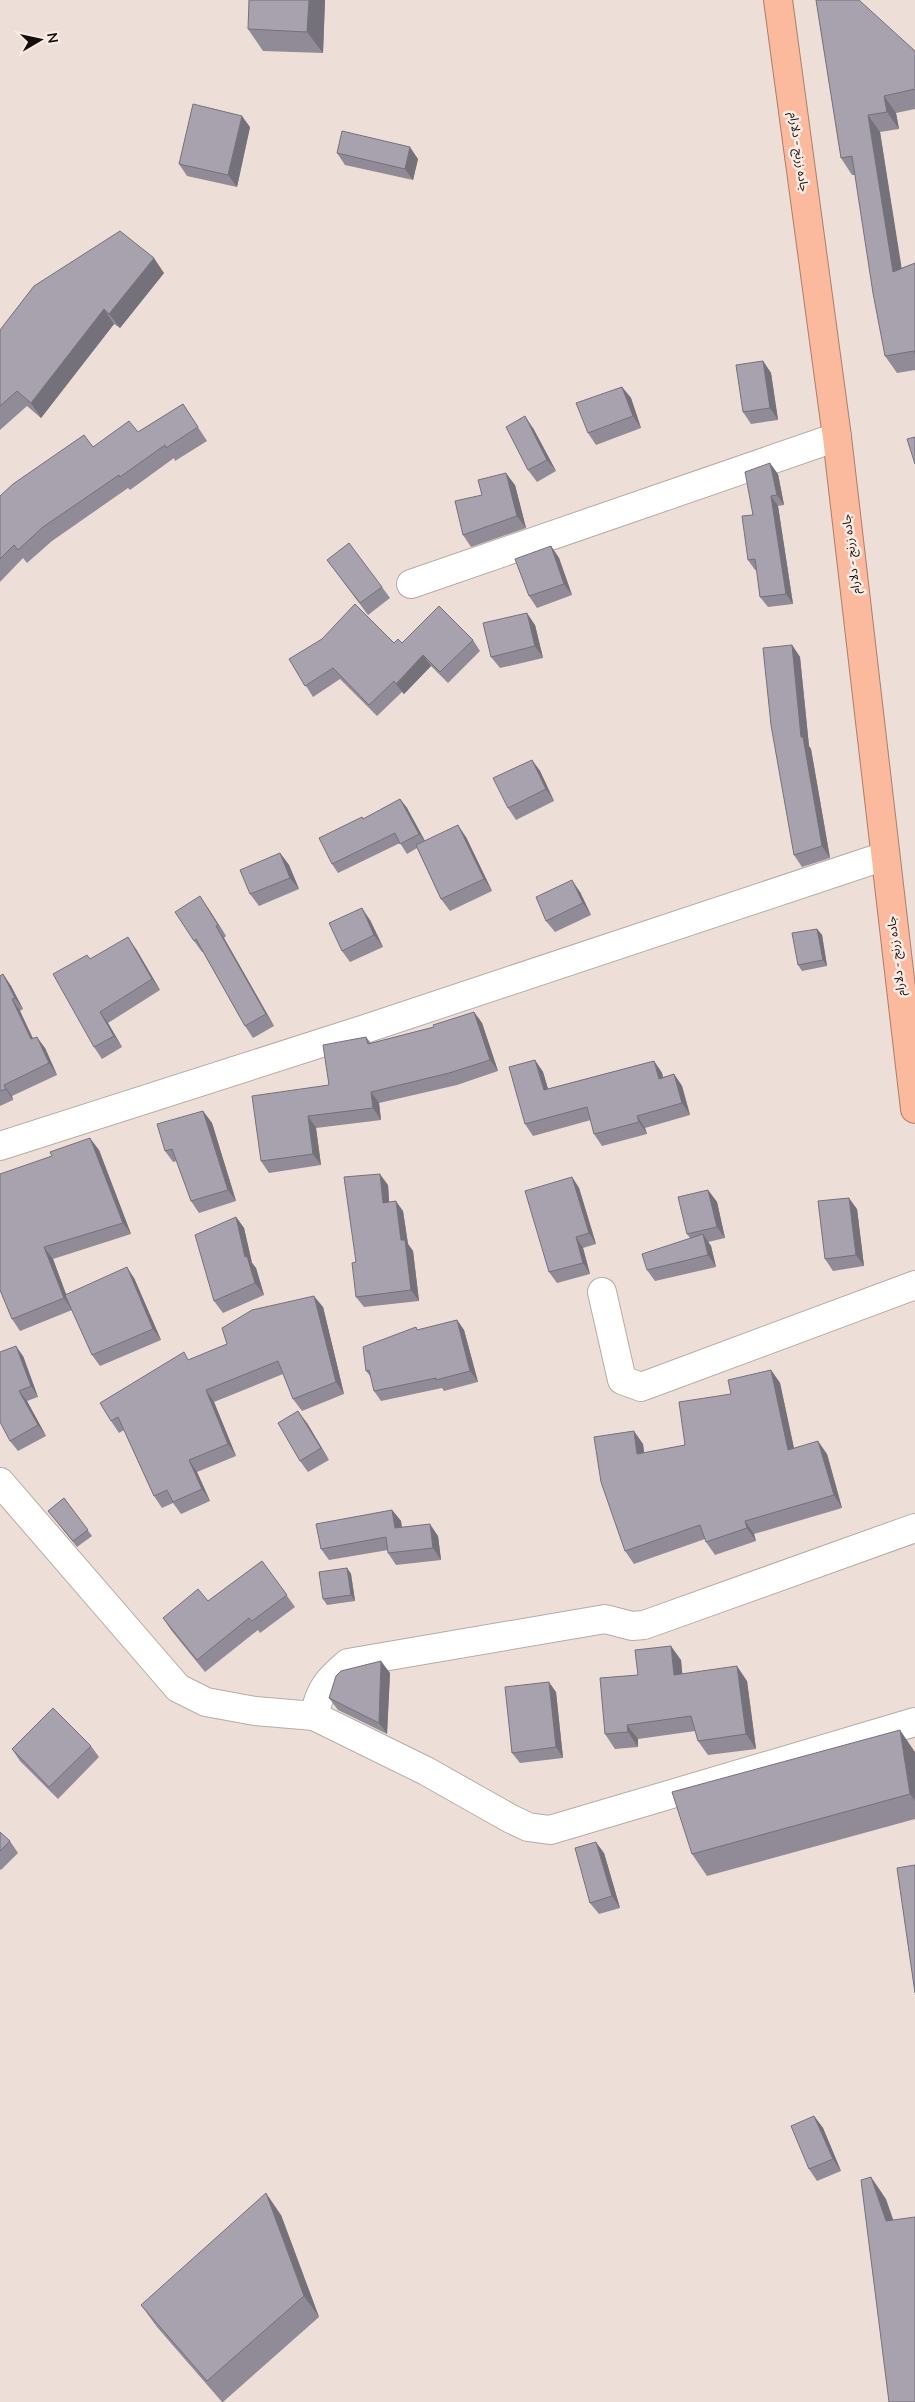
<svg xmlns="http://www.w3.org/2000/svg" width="915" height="2402" font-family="'Nunito Sans','Noto Sans Arabic',sans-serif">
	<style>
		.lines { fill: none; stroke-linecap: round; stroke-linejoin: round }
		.minor-casing { stroke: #b8aba3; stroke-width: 30 }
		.highway-casing { stroke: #aa7e6b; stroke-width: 30 }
		.minor { stroke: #fff; stroke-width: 28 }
		.highway { stroke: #fbb99d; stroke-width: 28 }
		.wall { fill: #908b96 }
		.shaded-wall { fill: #75717a }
		.building { fill: #a7a2ae; stroke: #75717a }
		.labels { text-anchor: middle; stroke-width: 5; stroke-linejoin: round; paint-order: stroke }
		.street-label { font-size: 12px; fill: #140f0d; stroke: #faece4 }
	</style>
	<rect width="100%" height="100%" fill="#eddfd7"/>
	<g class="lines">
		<!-- minor casing -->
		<g class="minor-casing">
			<g id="minor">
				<polyline points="411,584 837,437"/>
				<polyline points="0,1146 365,1029 885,856"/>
				<polyline points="602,1292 622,1380 641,1387 915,1285"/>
				<polyline points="0,1482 178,1688 206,1702 255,1711 314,1716 426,1771 511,1819 528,1827 550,1830 915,1722"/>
				<path d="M314,1716C320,1689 327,1681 348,1663L605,1619L632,1626L644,1625L915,1528"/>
			</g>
		</g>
		<!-- highway casing -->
		<g class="highway-casing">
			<polyline id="highway" points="778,0 837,437 915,1109"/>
		</g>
		<!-- minor -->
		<use href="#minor" class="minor"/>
		<!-- highway -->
		<use href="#highway" class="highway"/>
	</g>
	<!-- wall -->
	<g class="wall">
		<polygon points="325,0 323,53 263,51 248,29"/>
		<polygon points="816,0 915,51 915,109 896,113 899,129 880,132 901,268 915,263 915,370 897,373 885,356 855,175 852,175 841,158"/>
		<polygon points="250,127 237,187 187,176 179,164"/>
		<polygon points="337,153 418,159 413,180 345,165"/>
		<polygon points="164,273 120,328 114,324 41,418 27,406 0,430 0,330"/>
		<polygon points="763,361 771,373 778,420 751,424 743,412"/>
		<polygon points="622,387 631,398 641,428 596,445 588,433"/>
		<polygon points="183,404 207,441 175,461 174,458 130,490 128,488 52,541 27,563 23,558 0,582 0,496 93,447 138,432"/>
		<polygon points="533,428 556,471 537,482 528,470"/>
		<polygon points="778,474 784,505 778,506 793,604 768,607 760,597 757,570 755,570 748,560 753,515"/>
		<polygon points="515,485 526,528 471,547 463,535 482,495"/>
		<polygon points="551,546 559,558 572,595 537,608 529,596"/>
		<polygon points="327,560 382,587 390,598 368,615"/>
		<polygon points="535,625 543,658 500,668 491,657"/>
		<polygon points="473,640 480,651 448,683 431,666 404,694 402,692 377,716 340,679 313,697 289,659 394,643"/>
		<polygon points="792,645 800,657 809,746 811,749 830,858 802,867 794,855"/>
		<polygon points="532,760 540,771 554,801 516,820 508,808"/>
		<polygon points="400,799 407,808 425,841 466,837 492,891 450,911 441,899 417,848 407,854 400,843 338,873 332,864 362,817 364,819"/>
		<polygon points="280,853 289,865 299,889 259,906 250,894"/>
		<polygon points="580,892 591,915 555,932 546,921"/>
		<polygon points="208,908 226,936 224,938 274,1026 253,1038 245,1026 203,952 202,952 194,941"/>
		<polygon points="370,920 383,947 350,962 342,951"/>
		<polygon points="817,929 822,935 827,966 802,971 798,965"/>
		<polygon points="136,949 160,990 108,1023 122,1047 102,1059 94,1047 90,959"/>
		<polygon points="3,974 11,986 23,1009 20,1011 33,1038 45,1048 57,1075 12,1096 13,1100 0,1106 0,976"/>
		<polygon points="474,1012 482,1023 498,1071 457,1085 379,1103 381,1120 316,1128 321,1165 269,1173 261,1161 329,1085 366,1037 371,1043 434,1027"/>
		<polygon points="535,1060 543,1072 548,1089 654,1061 662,1073 663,1077 674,1074 682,1086 690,1115 645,1128 647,1134 602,1146 594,1134 591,1120 533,1136 525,1124"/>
		<polygon points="203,1111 212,1123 236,1201 199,1213 191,1201 177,1161 173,1162 165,1151"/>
		<polygon points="99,1150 131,1234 53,1259 66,1295 134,1278 161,1340 100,1366 92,1355 72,1310 20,1331 12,1319 0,1290"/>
		<polygon points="572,1177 579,1188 596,1244 583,1248 590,1274 557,1283 549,1272"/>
		<polygon points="388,1185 389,1202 403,1211 408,1244 413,1251 419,1301 364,1307 356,1297 356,1262"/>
		<polygon points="708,1190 717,1202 725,1238 708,1242 711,1246 716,1267 655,1281 647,1270 690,1238 687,1234"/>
		<polygon points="857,1209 864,1266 833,1271 825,1259"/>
		<polygon points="236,1217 244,1228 252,1263 256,1268 264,1295 223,1313 214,1301"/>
		<polygon points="323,1307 344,1394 302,1411 293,1399 283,1374 214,1402 236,1456 197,1472 210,1501 181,1514 173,1503 162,1508 154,1496 124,1430 119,1433 111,1421 189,1360"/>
		<polygon points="457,1320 464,1330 478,1382 444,1391 442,1388 381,1401 374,1391 371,1377 366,1371 418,1330"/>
		<polygon points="23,1356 38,1397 27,1401 46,1436 18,1451 10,1441"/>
		<polygon points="771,1370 780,1383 794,1448 827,1454 842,1508 754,1534 756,1541 715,1555 706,1542 705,1539 634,1564 625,1551 643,1444 644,1453 685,1445 731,1394"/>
		<polygon points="307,1423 329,1460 308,1472 300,1461"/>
		<polygon points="64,1498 92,1536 77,1547 48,1511"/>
		<polygon points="392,1510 401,1521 402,1527 438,1536 441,1560 396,1565 388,1553 388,1550 329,1560 321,1549"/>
		<polygon points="262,1561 295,1607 260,1633 258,1630 205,1672 171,1630 163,1618 208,1601"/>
		<polygon points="347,1568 351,1574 355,1601 327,1605 323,1599"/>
		<polygon points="681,1660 682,1674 747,1681 756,1749 708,1755 698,1741 695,1731 638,1739 638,1747 615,1749 605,1734 638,1675"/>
		<polygon points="390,1673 387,1734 338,1710 329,1698"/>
		<polygon points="556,1692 563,1758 520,1763 512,1753"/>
		<polygon points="91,1746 99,1757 58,1799 20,1761 12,1749"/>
		<polygon points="915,1752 915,1819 707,1876 692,1854"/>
		<polygon points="0,1832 10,1841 18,1853 1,1870 0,1869"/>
		<polygon points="604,1853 620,1908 599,1914 590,1903"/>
		<polygon points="814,2116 823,2128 841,2171 817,2181 809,2169"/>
		<polygon points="281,2215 319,2317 223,2402 222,2402 157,2327 141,2305"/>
	</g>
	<!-- shaded-wall -->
	<g class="shaded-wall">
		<polygon points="309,0 325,0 323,53 307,32"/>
		<polygon points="884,96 896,113 899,129 887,112"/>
		<polygon points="868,115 880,132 905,289 893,272"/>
		<polygon points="242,116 250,127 237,187 228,175"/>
		<polygon points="410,147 418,159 413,180 405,169"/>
		<polygon points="154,258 164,273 120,328 109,314"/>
		<polygon points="104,309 114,324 41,418 31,403"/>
		<polygon points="763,361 771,373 778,420 770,408"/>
		<polygon points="622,387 631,398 641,428 633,416"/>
		<polygon points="525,416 533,428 556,471 547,460"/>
		<polygon points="770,463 778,474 784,505 777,495"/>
		<polygon points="506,473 515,485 526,528 517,516"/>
		<polygon points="771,496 778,506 793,604 786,594"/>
		<polygon points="551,546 559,558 572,595 564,584"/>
		<polygon points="527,613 535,625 543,658 535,646"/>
		<polygon points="792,645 800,657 809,746 811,749 830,858 822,846 801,737"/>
		<polygon points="423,655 431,666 404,694 396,684"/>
		<polygon points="532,760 540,771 554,801 546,789"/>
		<polygon points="400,799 407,808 426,843 419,834"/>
		<polygon points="458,825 466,837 492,891 484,879"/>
		<polygon points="280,853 289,865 299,889 290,878"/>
		<polygon points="572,880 580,892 591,915 583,903"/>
		<polygon points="200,896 208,908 226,936 218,925"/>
		<polygon points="362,908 370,920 383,947 374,935"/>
		<polygon points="216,926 224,938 274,1026 266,1014"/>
		<polygon points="817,929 822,935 827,966 823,960"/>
		<polygon points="128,937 136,949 160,990 152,979"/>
		<polygon points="3,974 11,986 23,1009 15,998"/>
		<polygon points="12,999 20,1011 38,1051 31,1039"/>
		<polygon points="100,1012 108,1023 122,1047 114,1036"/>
		<polygon points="474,1012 482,1023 498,1071 490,1060"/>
		<polygon points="37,1037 45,1048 57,1075 49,1063"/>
		<polygon points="535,1060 543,1072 552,1102 544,1090"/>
		<polygon points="654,1061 662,1073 667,1091 659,1079"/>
		<polygon points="674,1074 682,1086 690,1115 682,1103"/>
		<polygon points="4,1085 12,1096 13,1100 6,1089"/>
		<polygon points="371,1092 379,1103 381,1120 373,1108"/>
		<polygon points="203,1111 212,1123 236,1201 228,1190"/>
		<polygon points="308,1116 316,1128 321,1165 313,1154"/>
		<polygon points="637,1116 645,1128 647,1134 639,1122"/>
		<polygon points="90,1138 99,1150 131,1234 123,1223"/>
		<polygon points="380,1174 388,1185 390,1213 383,1203"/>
		<polygon points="572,1177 579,1188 596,1244 589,1233"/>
		<polygon points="708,1190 717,1202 725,1238 717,1227"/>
		<polygon points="849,1198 857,1209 864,1266 856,1255"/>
		<polygon points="396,1201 403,1211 408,1244 413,1251 419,1301 411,1290 401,1240"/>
		<polygon points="236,1217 244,1228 252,1263 256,1268 264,1295 255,1283 245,1257"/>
		<polygon points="703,1234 711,1246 716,1267 708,1255"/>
		<polygon points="576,1237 583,1248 590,1274 583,1263"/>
		<polygon points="44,1247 53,1259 72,1310 64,1298"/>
		<polygon points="127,1267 134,1278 161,1340 153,1329"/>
		<polygon points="314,1296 323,1307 344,1394 336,1382"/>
		<polygon points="457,1320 464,1330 478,1382 470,1371"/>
		<polygon points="16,1346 23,1356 38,1397 31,1386"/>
		<polygon points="771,1370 780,1383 797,1463 788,1450"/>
		<polygon points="206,1390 214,1402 236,1456 228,1444"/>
		<polygon points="19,1391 27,1401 46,1436 38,1425"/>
		<polygon points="298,1411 307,1423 329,1460 321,1448"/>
		<polygon points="634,1431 643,1444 646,1467 637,1454"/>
		<polygon points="818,1441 827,1454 842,1508 834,1495"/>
		<polygon points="189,1460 197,1472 210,1501 202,1489"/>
		<polygon points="392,1510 401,1521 403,1540 395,1528"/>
		<polygon points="745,1521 754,1534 756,1541 747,1528"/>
		<polygon points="430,1524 438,1536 441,1560 433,1548"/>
		<polygon points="347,1568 351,1574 355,1601 351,1595"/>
		<polygon points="671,1646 681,1660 684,1690 674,1675"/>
		<polygon points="381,1661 390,1673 387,1734 379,1723"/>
		<polygon points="737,1666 747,1681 756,1749 746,1734"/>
		<polygon points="549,1682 556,1692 563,1758 556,1747"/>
		<polygon points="627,1725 638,1739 638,1747 628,1732"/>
		<polygon points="900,1730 915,1752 915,1801 910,1794"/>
		<polygon points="596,1842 604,1853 620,1908 612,1896"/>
		<polygon points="814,2116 823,2128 841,2171 833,2159"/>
		<polygon points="871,2177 886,2199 901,2242 886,2221"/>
		<polygon points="266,2193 281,2215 319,2317 304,2296"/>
	</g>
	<!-- building -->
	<g class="building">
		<polygon points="249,0 309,0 307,32 248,29"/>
		<polygon points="816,0 859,0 915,51 915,89 884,96 887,112 868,115 893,272 915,263 915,354 914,351 885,356 873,293 852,156 841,158"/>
		<polygon points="193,104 242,116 228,175 179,164"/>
		<polygon points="342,131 410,147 405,169 337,153"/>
		<polygon points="120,231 154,258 109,314 104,309 31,403 17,391 0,406 0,330 34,286"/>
		<polygon points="763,361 770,408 743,412 736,365"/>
		<polygon points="622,387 633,416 588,433 576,403"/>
		<polygon points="183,404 198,427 166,448 165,445 120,477 119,475 43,527 18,550 14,545 0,559 0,496 13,484 84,435 93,447 129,421 138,432"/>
		<polygon points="525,416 547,460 528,470 506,427"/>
		<polygon points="915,437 915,464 907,439"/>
		<polygon points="770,463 777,495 771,496 786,594 760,597 755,559 748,560 742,516 753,515 745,472"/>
		<polygon points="506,473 517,516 463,535 455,501 482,495 478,480"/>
		<polygon points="349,543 382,587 360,603 327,560"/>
		<polygon points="551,546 564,584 529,596 515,559"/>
		<polygon points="355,604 394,643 398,639 402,643 439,606 473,640 440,672 423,655 396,684 394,681 369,705 333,668 305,686 289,659 322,639"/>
		<polygon points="527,613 535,646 491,657 483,623"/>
		<polygon points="792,645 801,737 803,737 822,846 794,855 771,725 763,648"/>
		<polygon points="532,760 546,789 508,808 493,778"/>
		<polygon points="400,799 419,834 400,844 395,833 332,864 319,838 362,817 363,819"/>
		<polygon points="458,825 484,879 441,899 416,845"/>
		<polygon points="280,853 290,878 250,894 240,870"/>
		<polygon points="572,880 583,903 546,921 536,897"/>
		<polygon points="200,896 218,925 216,926 266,1014 245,1026 196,939 194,941 175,912"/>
		<polygon points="362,908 374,935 342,951 329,923"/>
		<polygon points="817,929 823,960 798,965 792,933"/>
		<polygon points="128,937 152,979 100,1012 114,1036 94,1047 53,974 87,955 90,959"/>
		<polygon points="3,974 15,998 12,999 31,1039 37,1037 49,1063 4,1085 6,1089 0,1091 0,976"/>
		<polygon points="474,1012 490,1060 449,1073 371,1092 373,1108 308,1116 313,1154 261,1161 252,1096 329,1085 323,1045 366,1037 368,1044 434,1027 433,1025"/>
		<polygon points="535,1060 544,1090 654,1061 659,1079 674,1074 682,1103 637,1116 639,1122 594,1134 587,1107 525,1124 509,1067"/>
		<polygon points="203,1111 228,1190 191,1201 172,1149 165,1151 157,1124"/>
		<polygon points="90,1138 123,1223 44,1247 64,1298 12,1319 0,1290 0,1174 52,1156 50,1152"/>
		<polygon points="380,1174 383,1203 396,1201 401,1240 405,1240 411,1290 356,1297 352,1263 356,1262 344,1177"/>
		<polygon points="572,1177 589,1233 576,1237 583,1263 549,1272 525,1191"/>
		<polygon points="708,1190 717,1227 687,1234 678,1197"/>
		<polygon points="849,1198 856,1255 825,1259 818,1201"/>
		<polygon points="236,1217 245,1257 247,1256 255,1283 214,1301 195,1235"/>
		<polygon points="703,1234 708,1255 647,1270 642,1254"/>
		<polygon points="127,1267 153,1329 92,1355 65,1295"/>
		<polygon points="314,1296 336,1382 293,1399 278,1361 206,1390 228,1444 189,1460 202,1489 173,1502 167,1490 154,1496 118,1417 111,1421 100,1403 184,1352 188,1360 227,1344 222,1328 252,1310"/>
		<polygon points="457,1320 470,1371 436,1380 436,1378 374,1391 369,1370 366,1371 363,1347 416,1327 417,1330"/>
		<polygon points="16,1346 31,1386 19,1391 38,1425 10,1441 0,1422 0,1352"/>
		<polygon points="771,1370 788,1450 818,1441 834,1495 745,1521 747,1528 706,1542 700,1525 625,1551 601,1482 594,1437 634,1431 637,1454 685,1445 679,1402 731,1394 728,1380"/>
		<polygon points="298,1411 321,1448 300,1461 278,1423"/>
		<polygon points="64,1498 88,1530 73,1541 48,1511"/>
		<polygon points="392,1510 395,1528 430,1524 433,1548 388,1553 386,1537 321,1549 316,1524"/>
		<polygon points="262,1561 287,1595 252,1621 249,1618 197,1660 163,1618 198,1589 208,1601"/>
		<polygon points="347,1568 351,1595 323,1599 319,1572"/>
		<polygon points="671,1646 674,1675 737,1666 746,1734 698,1741 691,1716 627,1725 628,1732 605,1734 600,1678 638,1675 635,1650"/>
		<polygon points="381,1661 379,1723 329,1698 336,1676 341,1671"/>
		<polygon points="549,1682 556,1747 512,1753 505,1687"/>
		<polygon points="53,1708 91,1746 49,1787 12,1749"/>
		<polygon points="900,1730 910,1794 692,1854 672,1792"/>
		<polygon points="0,1832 10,1841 0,1851"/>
		<polygon points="596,1842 612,1896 590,1903 575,1848"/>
		<polygon points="915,1865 915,1993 897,1868"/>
		<polygon points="814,2116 833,2159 809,2169 791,2126"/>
		<polygon points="871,2177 886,2221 915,2217 915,2402 889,2402 861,2180"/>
		<polygon points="266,2193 304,2296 207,2381 141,2305"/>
	</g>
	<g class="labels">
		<!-- street labels -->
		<g class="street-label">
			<text transform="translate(799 152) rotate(82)" y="4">جاده زرنج - دلارام</text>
			<text transform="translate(851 554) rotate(-97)" y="4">جاده زرنج - دلارام</text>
			<text transform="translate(896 956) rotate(-97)" y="4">جاده زرنج - دلارام</text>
		</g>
	</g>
	<!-- north arrow -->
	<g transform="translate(40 40) rotate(81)" stroke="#faece4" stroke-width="4" paint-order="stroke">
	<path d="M0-4L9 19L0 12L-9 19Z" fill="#140f0d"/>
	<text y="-8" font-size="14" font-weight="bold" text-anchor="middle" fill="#140f0d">N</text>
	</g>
</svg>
